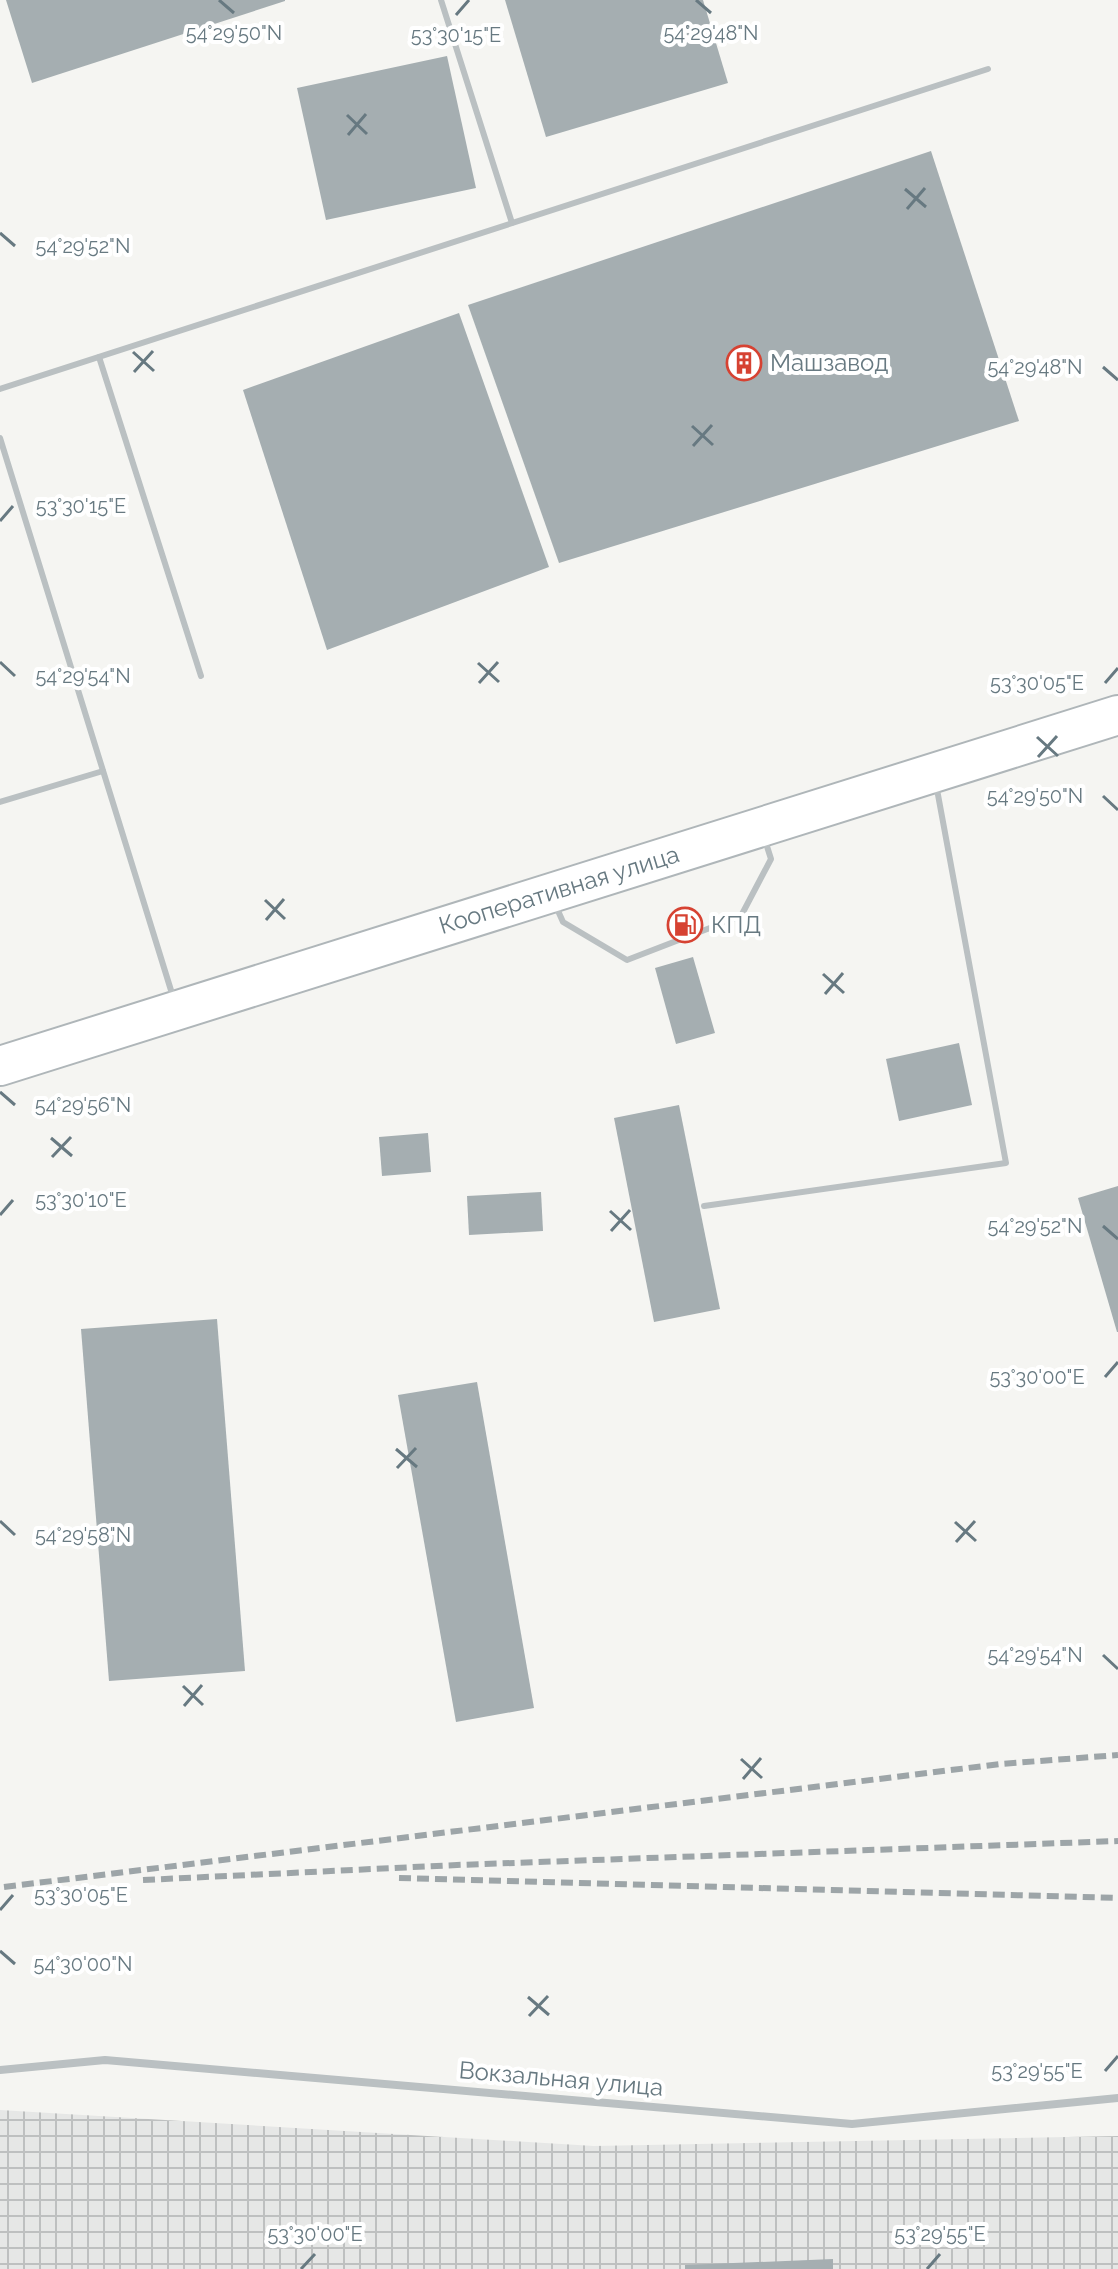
<svg xmlns="http://www.w3.org/2000/svg" width="1118" height="2269" font-family="Raleway,sans-serif">
	<style>
		.industrial { fill: url(#industrial-grid) }
		.building { fill: #a5aeb1 }
		.lines { fill: none; stroke-linecap: round; stroke-linejoin: round }
		.secondary-casing { stroke: #afb6b9; stroke-width: 42 }
		.service { stroke: #bac0c2; stroke-width: 6 }
		.minor { stroke: #bac0c2; stroke-width: 8 }
		.secondary { stroke: #fff; stroke-width: 38 }
		.rail { stroke: #9da5a8; stroke-width: 6; stroke-dasharray: 12 6; stroke-linecap: butt }
		.ticks { fill: none; stroke: #677981; stroke-width: 3 }
		.labels { text-anchor: middle; stroke-width: 8; stroke-linejoin: round; paint-order: stroke }
		.poi-label { font-size: 24px; fill: #677981; stroke: #fff; text-anchor: start }
		.street-label { font-size: 24px; fill: #677981; stroke: #fff }
		.ticks-label { font-size: 20px; text-anchor: middle; fill: #677981; stroke: #fff; stroke-width: 8; stroke-linejoin: round; paint-order: stroke }
	</style>
	<defs>
		<pattern id="industrial-grid" width="8" height="8" patternUnits="userSpaceOnUse" patternTransform="scale(2)"><rect width="8" height="8" fill="#e6e7e6"/><path d="M0 4h8M4 0v8" fill="none" stroke="#bec0c0"/></pattern>
	</defs>
	<rect width="100%" height="100%" fill="#f5f5f2"/>
	<!-- industrial -->
	<polygon class="industrial" points="0,2110 594,2146 1118,2136 1118,2269 0,2269"/>
	<!-- building -->
	<g class="building">
		<polygon points="6,0 285,0 285,1 32,83"/>
		<polygon points="505,0 703,0 728,83 546,137"/>
		<polygon points="447,56 476,188 326,220 297,88"/>
		<polygon points="931,151 1019,421 559,563 468,305"/>
		<polygon points="459,313 549,567 327,650 243,390"/>
		<polygon points="693,957 715,1033 676,1044 655,968"/>
		<polygon points="959,1043 972,1105 899,1121 886,1059"/>
		<polygon points="679,1105 720,1309 654,1322 614,1118"/>
		<polygon points="428,1133 431,1172 382,1176 379,1137"/>
		<polygon points="1118,1186 1118,1332 1117,1332 1078,1198"/>
		<polygon points="541,1192 543,1231 469,1235 467,1196"/>
		<polygon points="217,1319 245,1671 109,1681 81,1329"/>
		<polygon points="477,1382 534,1708 456,1722 398,1395"/>
		<polygon points="833,2259 833,2269 685,2269 685,2265"/>
	</g>
	<g class="lines">
		<!-- secondary casing -->
		<g class="secondary-casing">
			<polyline id="secondary" points="0,1066 1118,715"/>
		</g>
		<!-- service -->
		<g class="service">
			<polyline points="441,0 512,223"/>
			<polyline points="99,357 201,676"/>
			<polyline points="0,389 988,69"/>
			<polyline points="0,438 174,1000"/>
			<polyline points="0,802 103,771"/>
			<polyline points="555,904 563,922 627,960 741,916 771,859 765,840"/>
			<polyline points="704,1206 1006,1163 936,784"/>
		</g>
		<!-- minor -->
		<polyline class="minor" points="0,2070 105,2060 852,2124 1118,2098"/>
		<!-- secondary -->
		<use href="#secondary" class="secondary"/>
		<!-- rail -->
		<g class="rail">
			<polyline points="399,1878 1118,1898"/>
			<polyline points="143,1880 457,1865 1118,1841"/>
			<polyline points="4,1887 1000,1764 1118,1755"/>
		</g>
	</g>
	<!-- ticks -->
	<path class="ticks" d="M219,0L234,13M696,0L711,13M456,15L469,0M347,115L367,134M348,135L366,114M905,189L926,207M907,209L925,188M0,233L15,246M133,352L154,371M1103,367L1118,380M134,372L153,351M692,426L713,445M693,446L712,425M0,521L13,506M0,662L15,676M478,663L499,682M479,683L498,662M1105,683L1118,668M1037,737L1058,756M1038,757L1057,736M1103,796L1118,810M265,900L285,919M266,920L284,899M823,974L844,993M825,994L843,973M0,1092L15,1105M51,1138L72,1156M52,1157L71,1137M610,1211L631,1230M0,1215L13,1200M1103,1226L1118,1239M611,1231L630,1210M1105,1377L1118,1362M396,1449L417,1467M397,1468L416,1448M0,1521L15,1535M955,1522L976,1541M956,1542L975,1521M1103,1655L1118,1669M183,1686L203,1705M184,1706L202,1685M741,1759L762,1778M743,1779L761,1758M0,1910L13,1895M0,1951L15,1964M528,1997L549,2015M529,2016L548,1996M1105,2071L1118,2056M301,2269L315,2254M927,2269L940,2254"/>
	<!-- icons -->
	<defs>
		<g id="building-ring" transform="scale(1.8)"><circle r="9.5" fill="#fff" stroke="#d64232" stroke-width="1.5"/><path d="M-4-6H4V6H1V3H-1V6H-4ZM-2.5-4.3h1.7v1.8h-1.7ZM.8-4.3h1.7v1.8H.8ZM-2.5-1h1.7V.8h-1.7ZM.8-1h1.7V.8H.8Z" fill="#d64232"/></g>
		<g id="fuel-ring" transform="scale(1.8)"><circle r="9.5" fill="#fff" stroke="#d64232" stroke-width="1.5"/><path d="M-5.5-6h7V0h2V4h1.3V-2.5L3-4.5l.8-.8L6-3V5H2.5V1h-1V6h-7ZM-4.2-4.7v3.2H.2V-4.7Z" fill="#d64232"/></g>
	</defs>
	<g fill-rule="evenodd">
		<use href="#building-ring" x="744" y="363"/>
		<use href="#fuel-ring" x="685" y="925"/>
	</g>
	<g class="labels">
		<!-- poi labels -->
		<g class="poi-label">
			<text x="770" y="371">Машзавод</text>
			<text x="711" y="933">КПД</text>
		</g>
		<!-- street labels -->
		<g class="street-label">
			<text transform="translate(559 890) rotate(-17)" y="8">Кооперативная улица</text>
			<text transform="translate(561 2079) rotate(5)" y="8">Вокзальная улица</text>
		</g>
	</g>
	<g class="ticks-label">
		<text x="234" y="40">54°29'50"N</text>
		<text x="711" y="40">54°29'48"N</text>
		<text x="456" y="42">53°30'15"E</text>
		<text x="83" y="253">54°29'52"N</text>
		<text x="1035" y="374">54°29'48"N</text>
		<text x="81" y="513">53°30'15"E</text>
		<text x="83" y="683">54°29'54"N</text>
		<text x="1037" y="690">53°30'05"E</text>
		<text x="1035" y="803">54°29'50"N</text>
		<text x="83" y="1112">54°29'56"N</text>
		<text x="81" y="1207">53°30'10"E</text>
		<text x="1035" y="1233">54°29'52"N</text>
		<text x="1037" y="1384">53°30'00"E</text>
		<text x="83" y="1542">54°29'58"N</text>
		<text x="1035" y="1662">54°29'54"N</text>
		<text x="81" y="1902">53°30'05"E</text>
		<text x="83" y="1971">54°30'00"N</text>
		<text x="1037" y="2078">53°29'55"E</text>
		<text x="315" y="2241">53°30'00"E</text>
		<text x="940" y="2241">53°29'55"E</text>
	</g>
</svg>
